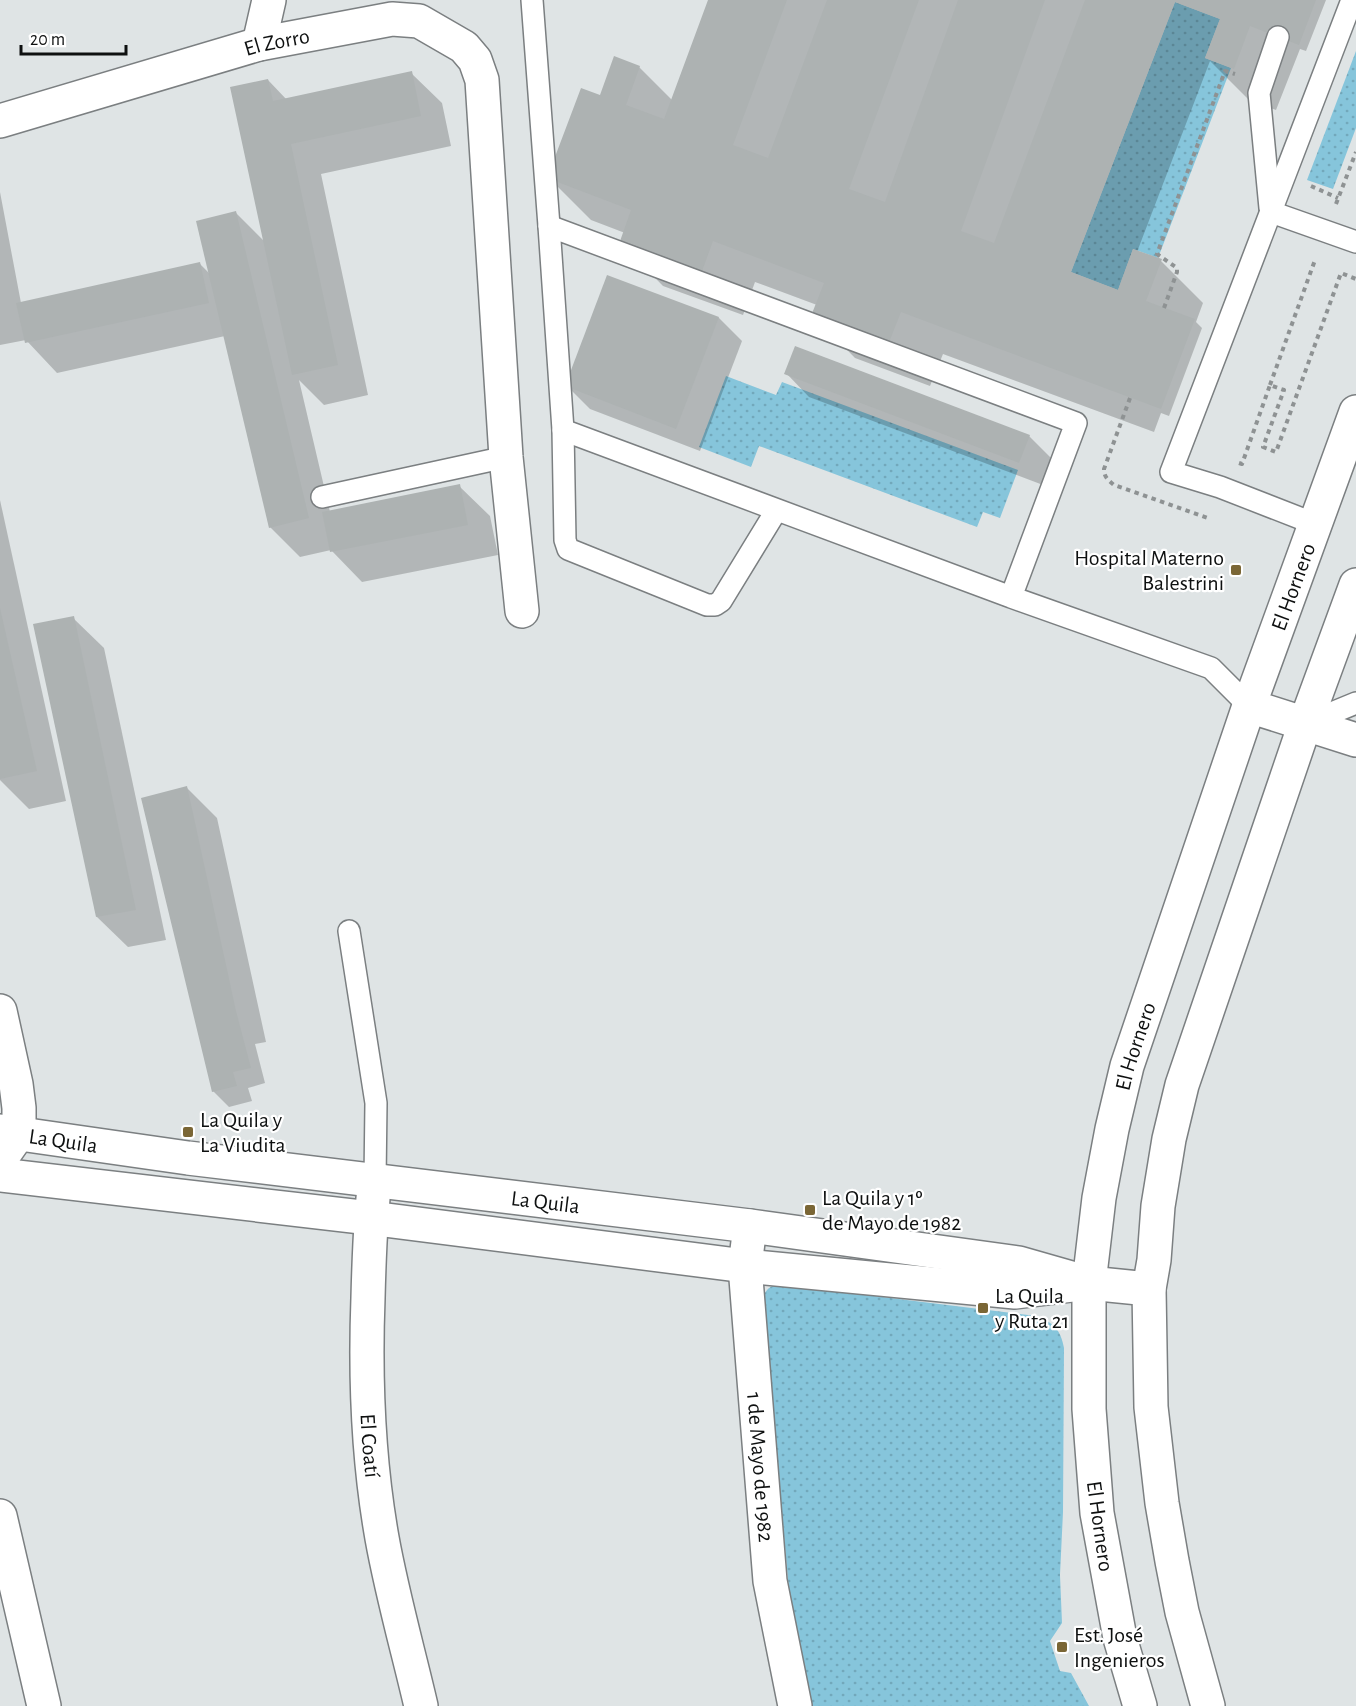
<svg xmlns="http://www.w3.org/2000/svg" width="1356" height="1706" font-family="'Alegreya Sans',sans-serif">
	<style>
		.grass { fill: url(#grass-dots) }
		.shadow { fill: #0003 }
		.building { fill: #adb2b2 }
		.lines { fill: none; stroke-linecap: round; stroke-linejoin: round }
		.service-casing { stroke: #7b7f81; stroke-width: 24 }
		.minor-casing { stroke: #7b7f81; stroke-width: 36 }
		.secondary-casing { stroke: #7b7f81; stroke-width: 36 }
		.primary-casing { stroke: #7b7f81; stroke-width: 36 }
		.path { stroke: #8e9293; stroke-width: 4; stroke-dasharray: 4.5 4.5; stroke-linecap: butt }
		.service { stroke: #fff; stroke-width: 21 }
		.minor { stroke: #fff; stroke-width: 33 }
		.secondary { stroke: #fff; stroke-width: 33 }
		.primary { stroke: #fff; stroke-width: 33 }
		.poi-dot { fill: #7a6635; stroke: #fff; stroke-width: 2 }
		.labels { text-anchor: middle; stroke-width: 4.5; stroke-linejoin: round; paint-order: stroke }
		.street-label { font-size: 22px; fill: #0e1010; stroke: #fff }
		.poi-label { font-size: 22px; fill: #0e1010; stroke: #fff; text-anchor: start }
	</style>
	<defs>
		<pattern id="grass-dots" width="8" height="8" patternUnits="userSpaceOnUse" patternTransform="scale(1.5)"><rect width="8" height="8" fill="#86c5db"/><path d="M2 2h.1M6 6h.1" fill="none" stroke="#72a8bb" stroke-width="1.8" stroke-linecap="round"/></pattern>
	</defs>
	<rect width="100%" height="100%" fill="#dfe4e5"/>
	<!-- grass -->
	<g class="grass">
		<polygon points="1175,2 1220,19 1205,58 1231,68 1158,258 1133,249 1118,290 1071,272"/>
		<polygon points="1356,51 1356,128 1333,189 1307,180"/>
		<polygon points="726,376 776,395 782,382 1018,470 1000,518 983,512 977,527 759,446 751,467 699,447"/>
		<path d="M777,1284L1036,1316C1053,1322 1061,1330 1064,1348L1063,1512L1060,1575L1062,1623L1050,1641L1060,1671L1071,1673L1089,1706H810L792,1624L763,1303C763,1292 767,1288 777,1284Z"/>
	</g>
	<!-- shadow -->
	<g class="shadow">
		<polygon points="709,0 1326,0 1306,51 1300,49 1276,110 1249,100 1210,61 1137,252 1161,261 1203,303 1196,322 1202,328 1169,416 1161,413 1154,432 943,354 930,386 855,358 813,315 817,305 755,282 743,315 663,286 621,243 625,233 591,220 549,178 601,97 639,67 672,100"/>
		<polygon points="411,73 442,103 451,146 321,174 368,395 324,405 299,380 330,512 459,486 490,516 498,555 362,582 331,550 300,557 270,527 225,336 57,373 26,340 0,345 0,192 21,303 200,264 211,275 236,213 265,242 268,80 287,100"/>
		<polygon points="608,277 719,318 742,341 700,451 590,409 567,386"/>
		<polygon points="786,373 1029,436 1053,460 1043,485 809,397"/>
		<polygon points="0,500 66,801 29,809 0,780"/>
		<polygon points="73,618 104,648 166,940 128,947 97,917"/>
		<polygon points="187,788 217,818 266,1042 255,1044 265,1083 248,1088 252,1101 229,1107 213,1091"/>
	</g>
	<!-- building -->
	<g class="building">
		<polygon points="708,0 787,0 733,145 768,158 827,0 919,0 849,189 885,202 958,0 1045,0 961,231 994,243 1085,0 1316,0 1299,45 1250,26 1234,69 1205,58 1220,19 1175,2 1071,272 1118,290 1133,249 1162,259 1146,301 1195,319 1161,409 901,312 888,345 811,316 824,283 713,241 701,274 619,244 631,210 547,178 581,88 600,95 614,56 640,66 626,105 664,119"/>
		<polygon points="412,71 421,116 291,144 338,365 292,375 230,87 268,79 273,101"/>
		<polygon points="236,211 309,518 269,528 196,221"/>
		<polygon points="200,262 209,303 25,343 16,303"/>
		<polygon points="607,275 719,317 676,429 565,386"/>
		<polygon points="795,346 1030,435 1019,463 784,374"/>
		<polygon points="460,484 468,525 330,552 322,512"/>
		<polygon points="0,608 37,771 0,779"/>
		<polygon points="74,616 136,910 96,917 33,624"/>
		<polygon points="187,786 236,1011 251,1068 233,1072 237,1086 212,1092 141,798"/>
	</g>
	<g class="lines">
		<!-- service casing -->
		<g class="service-casing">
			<g id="service">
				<polyline points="532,0 549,226"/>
				<polyline points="1270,208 1259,93 1278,37"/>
				<polyline points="1271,212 1356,242"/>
				<polyline points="563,430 565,540 568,549 707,605 715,605 721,601 776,511"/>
				<polyline points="322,497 506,457"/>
				<polyline points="1315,524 1220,487 1171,472 1352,0"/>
				<polyline points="1011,597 563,430 549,226 1076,423 1011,597 1211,668 1249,706"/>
				<polyline points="1305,724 1356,703"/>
				<polyline points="349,931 376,1103 375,1180"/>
			</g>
		</g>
		<!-- minor casing -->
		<g class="minor-casing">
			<g id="minor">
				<polyline points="259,44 269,0"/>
				<path id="s1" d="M0,121L259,44L392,19L419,21L464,47L475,60L482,80L506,457L522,611"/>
				<polyline points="1249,706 1356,740"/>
				<polyline points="0,1011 16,1084 19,1108 19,1133 0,1160"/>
				<path id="s2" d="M375,1180C370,1219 369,1258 368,1298C365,1377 368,1459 382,1538C392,1594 408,1650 421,1706"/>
				<path id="s3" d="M750,1226L745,1266L770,1581L795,1706"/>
				<polyline points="0,1516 44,1706"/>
			</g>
		</g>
		<!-- secondary casing -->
		<g class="secondary-casing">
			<g id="secondary">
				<path id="s4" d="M0,1131L188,1158L750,1226L1019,1263L1089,1283L1149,1289"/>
				<polyline points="0,1175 370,1218 745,1266 1015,1292 1072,1285"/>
			</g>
		</g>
		<!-- primary casing -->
		<g class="primary-casing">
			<g id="primary">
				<path id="s5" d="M1140,1706L1120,1638L1097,1513L1089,1409V1283L1099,1198L1112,1129L1127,1066L1249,706L1356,412"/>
				<polyline points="1208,1706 1182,1612 1172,1561 1162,1503 1151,1407 1149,1289 1154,1260 1158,1206 1169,1139 1182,1085 1305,724 1356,585"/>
			</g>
		</g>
		<!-- path -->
		<g class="path">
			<polyline points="1311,186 1338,198"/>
			<polyline points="1336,204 1356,152"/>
			<polyline points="1164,308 1177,272 1177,268 1157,254 1225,71 1235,74"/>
			<polyline points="1270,385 1315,260"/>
			<path d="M1130,398L1104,469C1104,477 1108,480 1114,485L1208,518"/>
			<polyline points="1239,463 1242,464 1270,385 1284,390 1263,447 1276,452 1341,273 1356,279"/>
		</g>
		<!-- service -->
		<use href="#service" class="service"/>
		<!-- minor -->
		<use href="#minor" class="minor"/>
		<!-- secondary -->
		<use href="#secondary" class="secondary"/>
		<!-- primary -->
		<use href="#primary" class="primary"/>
	</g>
	<!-- markers -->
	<g class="poi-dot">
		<rect x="1230" y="564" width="12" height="12" rx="3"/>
		<rect x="182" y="1126" width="12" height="12" rx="3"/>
		<rect x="804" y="1204" width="12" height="12" rx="3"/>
		<rect x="977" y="1302" width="12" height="12" rx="3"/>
		<rect x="1056" y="1641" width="12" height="12" rx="3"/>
	</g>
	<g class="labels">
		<!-- street labels -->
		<g class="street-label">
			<text dy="8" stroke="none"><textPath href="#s1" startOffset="288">El Zorro</textPath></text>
			<text dy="8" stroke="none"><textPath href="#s5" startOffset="1156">El Hornero</textPath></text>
			<text dy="8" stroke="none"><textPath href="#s5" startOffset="670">El Hornero</textPath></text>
			<text dy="8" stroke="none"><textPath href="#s4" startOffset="64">La Quila</textPath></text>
			<text dy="8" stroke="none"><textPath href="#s4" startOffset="550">La Quila</textPath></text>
			<text dy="8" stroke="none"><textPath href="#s2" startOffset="266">El Coatí</textPath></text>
			<text dy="8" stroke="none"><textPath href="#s3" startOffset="242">1 de Mayo de 1982</textPath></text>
			<text transform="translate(1101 1526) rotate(82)" y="8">El Hornero</text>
		</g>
		<!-- poi labels -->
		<g class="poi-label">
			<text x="1224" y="565" text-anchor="end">Hospital Materno<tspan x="1224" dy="25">Balestrini</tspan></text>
			<text x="200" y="1127">La Quila y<tspan x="200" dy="25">La Viudita</tspan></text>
			<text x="822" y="1205">La Quila y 1º<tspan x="822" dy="25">de Mayo de 1982</tspan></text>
			<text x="995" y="1303">La Quila<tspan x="995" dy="25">y Ruta 21</tspan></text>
			<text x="1074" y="1642">Est. José<tspan x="1074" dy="25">Ingenieros</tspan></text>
		</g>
	</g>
	<!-- scale -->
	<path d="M21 45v9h105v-9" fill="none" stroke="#0e1010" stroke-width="3"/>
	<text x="30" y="45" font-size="18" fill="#0e1010" stroke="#ffffff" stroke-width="4.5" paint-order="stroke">20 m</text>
</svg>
